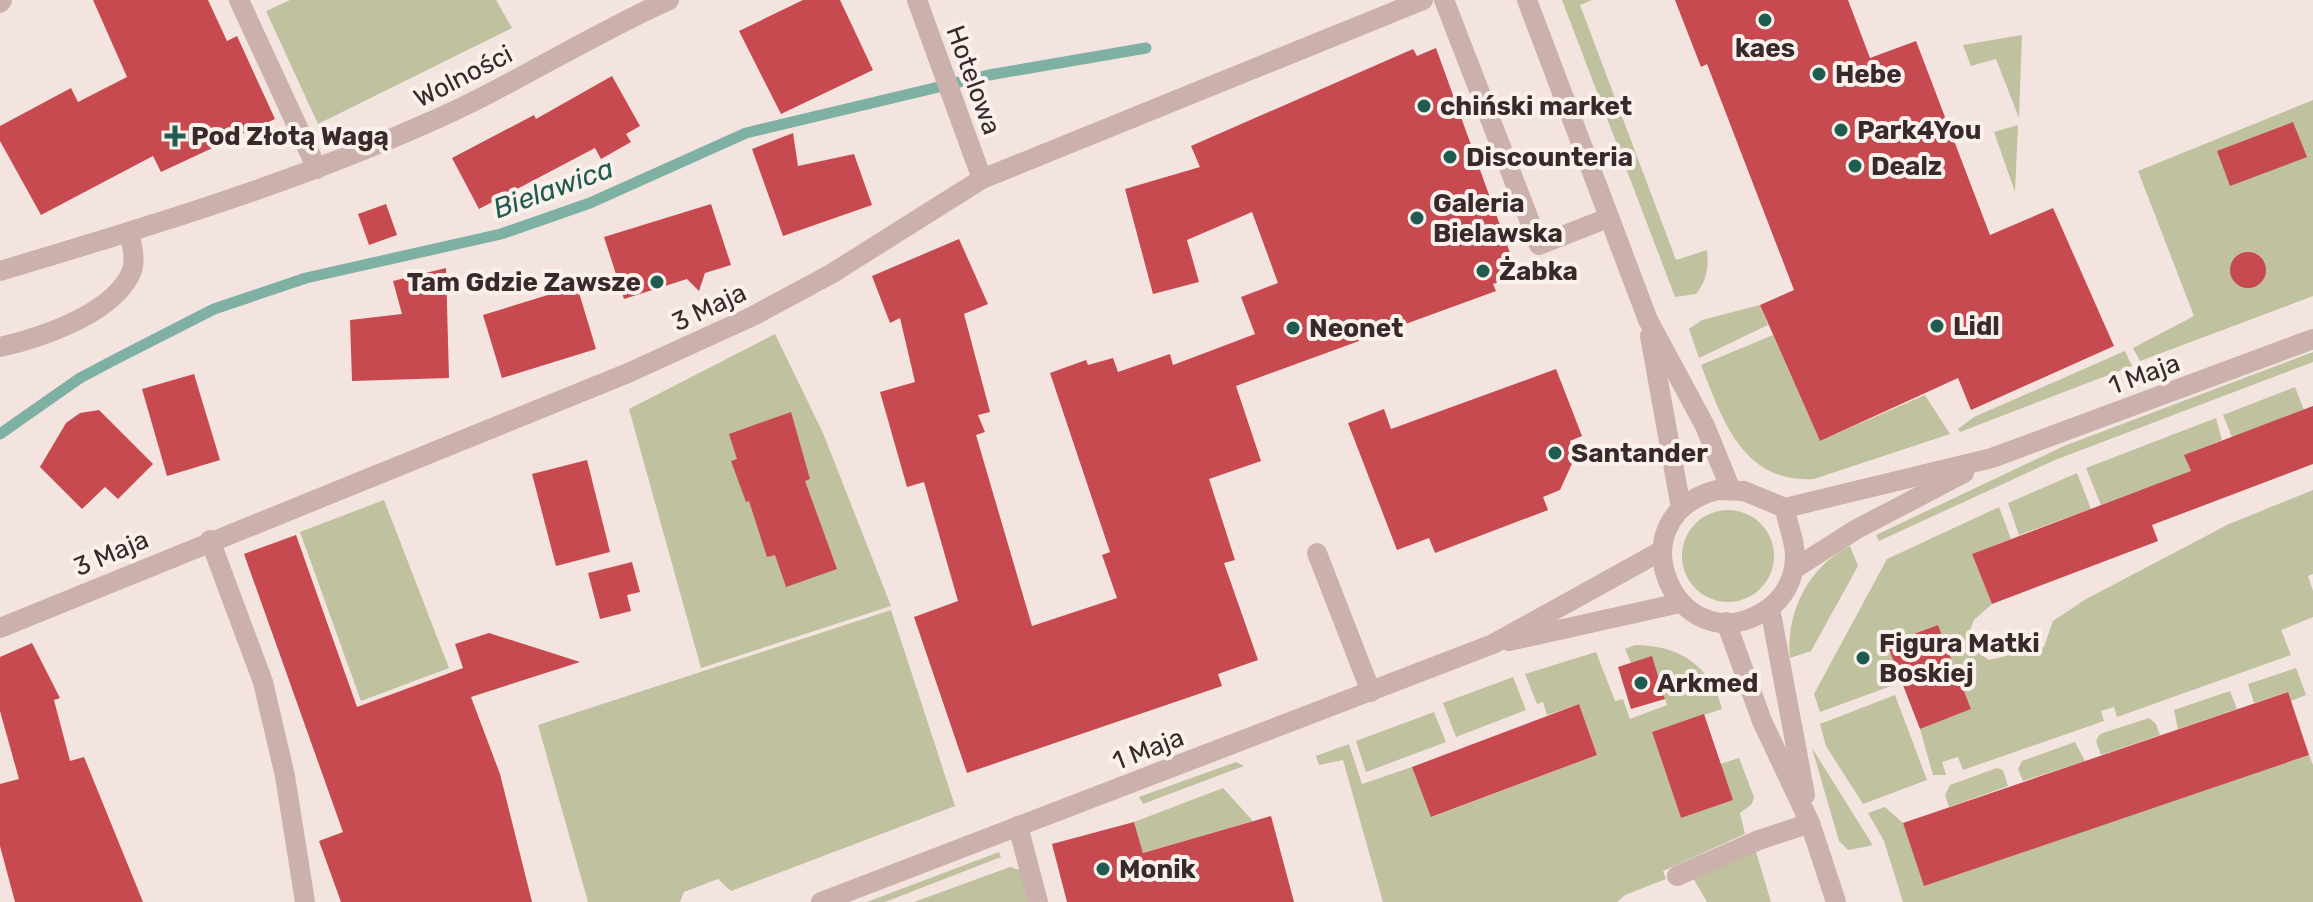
<svg xmlns="http://www.w3.org/2000/svg" width="2313" height="902" font-family="Rubik,sans-serif">
	<style>
		.green { fill: #c0c29f }
		.lines { fill: none; stroke-linecap: round; stroke-linejoin: round }
		.stream { stroke: #7eb0a4; stroke-width: 11 }
		.building { fill: #c64a4f }
		.lane { stroke: #cbb0ab; stroke-width: 20 }
		.street { stroke: #cbb0ab; stroke-width: 20 }
		.poi-dot { fill: #1f5b4e; stroke: #faf0ec; stroke-width: 3 }
		.labels { text-anchor: middle; stroke-width: 8; stroke-linejoin: round; paint-order: stroke }
		.poi-label { font-size: 26px; font-weight: bold; fill: #392a2a; stroke: #faf0ec; text-anchor: start }
		.street-label { font-size: 26px; fill: #392a2a; stroke: #faf0ec }
		.water-label { font-size: 28px; font-style: italic; fill: #1f5b4e; stroke: #faf0ec }
	</style>
	<rect width="100%" height="100%" fill="#f3e4df"/>
	<!-- green -->
	<g class="green">
		<polygon points="290,0 496,0 512,28 318,124 266,11"/>
		<path d="M1562,0H1592L1580,5L1676,260L1707,250C1709,267 1707,280 1696,294L1675,297Z"/>
		<polygon points="2022,35 2019,118 1996,59 1971,66 1963,45"/>
		<polygon points="2313,100 2313,296 2140,361 2133,348 2194,316 2138,171"/>
		<polygon points="2018,125 2015,192 1994,132"/>
		<polygon points="1760,305 1768,325 1699,358 1689,329 1702,320"/>
		<polygon points="775,334 823,433 891,606 701,668 629,409"/>
		<path d="M1773,335L1820,441L1925,395L1950,434L1814,479C1743,484 1722,419 1701,365Z"/>
		<polygon points="2125,351 2132,366 1960,432 1958,429 1974,417"/>
		<polygon points="2313,352 2313,362 2055,460 1879,541 1876,535 2064,446"/>
		<polygon points="2295,387 2304,410 2232,437 2223,415"/>
		<polygon points="2216,418 2222,440 2185,455 2196,486 2147,515 2138,491 2101,505 2086,468"/>
		<polygon points="2077,473 2091,509 2019,535 2008,503"/>
		<polygon points="2313,490 2313,574 2308,576 2313,591 2313,617 2281,630 2291,655 2117,717 2114,707 2101,711 2104,721 1963,770 1958,757 1942,762 1946,775 1933,775 1920,729 1971,709 1938,625 1888,644 1902,682 1820,712 1814,694 1887,559 1999,507 2011,539 1972,554 1992,604 1974,620 1968,635 1976,651 1989,660 2044,647 2053,621 2086,599 2229,524"/>
		<polygon points="384,500 449,668 361,701 300,532"/>
		<circle cx="1728" cy="556" r="46"/>
		<path d="M1850,546L1858,566L1811,651L1790,658C1785,613 1809,566 1850,546Z"/>
		<polygon points="891,610 955,806 731,891 718,879 684,892 680,902 588,902 538,725"/>
		<path d="M1635,645C1678,645 1711,665 1722,709L1652,732L1681,818L1732,800L1720,764L1739,758L1754,797L1752,804L1740,813L1745,834L1663,871L1666,879L1625,895L1617,902H1383L1343,760L1319,765L1316,756L1349,744L1362,784L1412,767L1432,817L1597,755L1579,704L1547,715L1543,702L1537,704L1525,674L1596,652L1615,701L1623,699L1630,719L1667,705L1652,657L1631,663L1625,649Z"/>
		<polygon points="2296,668 2306,695 2291,701 2287,692 2254,703 2248,684"/>
		<polygon points="1513,677 1526,710 1456,737 1443,703"/>
		<polygon points="2230,691 2237,709 2178,729 2174,710"/>
		<polygon points="1895,695 1927,780 1863,804 1826,746 1820,724"/>
		<polygon points="1434,712 1446,742 1366,772 1356,741"/>
		<polygon points="2149,718 2156,724 2160,735 2101,755 2096,741 2100,734"/>
		<polygon points="2075,742 2085,761 2023,781 2018,769 2022,761"/>
		<polygon points="1812,748 1872,844 1870,846 1848,850 1839,841"/>
		<polygon points="2309,755 2313,765 2313,902 1903,902 1884,841 1868,813 1885,807 1903,823 1925,885"/>
		<polygon points="1236,762 1244,766 1143,804 1139,797"/>
		<polygon points="1997,768 2003,770 2008,786 1949,807 1945,795 1950,785"/>
		<polygon points="1223,788 1253,821 1143,853 1134,822"/>
		<polygon points="999,852 1001,857 885,902 867,902"/>
		<polygon points="1756,852 1771,902 1707,902 1693,878"/>
		<polygon points="1010,867 1020,870 1028,902 914,902"/>
	</g>
	<g class="lines">
		<!-- stream -->
		<polyline class="stream" points="0,434 80,378 116,359 214,309 306,278 501,234 590,203 746,133 989,75 1146,48"/>
	</g>
	<!-- building -->
	<g class="building">
		<polygon points="93,0 208,0 227,41 237,36 275,119 161,172 153,156 41,215 0,141 0,126 71,88 78,102 127,77"/>
		<polygon points="803,0 840,0 873,70 781,114 739,31"/>
		<polygon points="1675,0 1848,0 1870,58 1916,41 1990,235 2053,208 2114,346 1971,410 1958,378 1820,441 1760,305 1794,290 1707,64 1701,67"/>
		<polygon points="1436,48 1518,275 1493,284 1496,291 1236,386 1261,461 1209,479 1235,560 1224,563 1258,660 1218,674 1222,686 967,773 914,617 958,601 924,482 907,487 880,392 915,382 900,318 890,323 872,276 959,239 988,304 964,314 990,412 978,415 985,432 976,435 1032,626 1117,598 1102,555 1110,552 1050,373 1086,360 1088,365 1113,358 1118,372 1170,354 1173,365 1255,334 1241,297 1278,283 1252,212 1187,240 1199,282 1153,294 1125,189 1200,167 1191,146 1413,49 1417,56"/>
		<polygon points="612,76 640,126 626,134 631,142 601,159 595,148 479,209 452,158 534,115 536,119"/>
		<polygon points="2293,122 2307,157 2230,186 2217,151"/>
		<polygon points="793,133 798,166 854,154 872,205 783,236 752,149"/>
		<polygon points="386,204 397,235 369,245 358,214"/>
		<polygon points="711,204 731,265 705,273 699,291 687,279 624,299 604,237"/>
		<circle cx="2248" cy="270" r="18"/>
		<polygon points="446,268 449,378 352,381 350,320 402,314 393,281"/>
		<polygon points="577,286 596,349 502,378 483,315"/>
		<polygon points="1556,369 1582,436 1570,441 1575,457 1560,490 1543,497 1548,510 1435,553 1429,538 1397,550 1348,423 1384,409 1391,429"/>
		<polygon points="194,374 220,460 167,476 142,389"/>
		<polygon points="2313,406 2313,464 2152,525 2158,541 1992,604 1972,554 2191,471 2184,455"/>
		<polygon points="99,410 153,464 118,499 105,487 82,509 40,467 66,423 80,413"/>
		<polygon points="791,412 810,479 805,481 837,569 786,587 775,555 767,557 749,501 746,502 731,461 737,459 729,434"/>
		<polygon points="587,460 610,552 556,566 532,474"/>
		<polygon points="296,535 357,707 463,668 455,644 489,633 580,662 471,697 500,774 532,902 341,902 319,841 343,832 244,554"/>
		<polygon points="632,562 640,592 627,595 631,611 600,619 588,573"/>
		<polygon points="1938,625 1971,709 1920,729 1887,644"/>
		<polygon points="32,643 60,698 54,700 70,761 84,757 143,902 15,902 0,846 0,784 19,779 0,711 0,657"/>
		<polygon points="1652,656 1665,699 1631,709 1618,667"/>
		<polygon points="2288,692 2309,755 1924,886 1903,823"/>
		<polygon points="1579,704 1597,755 1431,817 1412,767"/>
		<polygon points="1704,714 1733,800 1681,818 1652,732"/>
		<polygon points="1271,816 1294,902 1067,902 1052,844 1134,822 1143,853"/>
	</g>
	<g class="lines">
		<!-- lane -->
		<g class="lane">
			<polyline points="239,0 317,169"/>
			<polyline points="1444,0 1539,245 1608,218"/>
			<polyline points="0,3 2,0"/>
			<path d="M0,347C40,338 110,315 130,275C137,262 132,246 129,232"/>
			<polyline points="210,540 263,682 285,776 305,902"/>
			<polyline points="1317,553 1371,692"/>
			<polyline points="1018,826 1038,902"/>
			<polyline points="1677,876 1759,840 1810,823"/>
		</g>
		<!-- street -->
		<g class="street">
			<polyline points="917,0 982,179"/>
			<polyline points="1527,0 1648,320 1705,426 1731,490"/>
			<path d="M0,271C144,228 287,185 425,124C509,88 586,37 669,0"/>
			<polyline points="1650,336 1681,508"/>
			<path d="M1717,490L1744,491L1785,508C1787,524 1795,540 1795,556C1795,579 1783,601 1763,612C1677,664 1611,518 1717,490Z"/>
			<polyline points="1785,508 1992,458 2313,339"/>
			<polyline points="1794,569 1855,530 1964,473"/>
			<polyline points="1770,608 1805,795"/>
			<polyline points="1726,622 1762,721 1810,823 1836,902"/>
			<polyline points="0,628 628,373 753,316 831,274 982,179 1423,0"/>
			<polyline points="1509,641 1680,603"/>
			<polyline points="821,902 1493,644 1661,551"/>
		</g>
	</g>
	<!-- markers -->
	<g class="poi-dot">
		<circle cx="1765" cy="20" r="8"/>
		<circle cx="1819" cy="74" r="8"/>
		<circle cx="1424" cy="106" r="8"/>
		<circle cx="1841" cy="130" r="8"/>
		<path d="M171 124h8v8h8v8h-8v8h-8v-8h-8v-8h8z"/>
		<circle cx="1450" cy="157" r="8"/>
		<circle cx="1855" cy="166" r="8"/>
		<circle cx="1417" cy="218" r="8"/>
		<circle cx="1483" cy="271" r="8"/>
		<circle cx="657" cy="282" r="8"/>
		<circle cx="1937" cy="326" r="8"/>
		<circle cx="1293" cy="328" r="8"/>
		<circle cx="1555" cy="453" r="8"/>
		<circle cx="1863" cy="658" r="8"/>
		<circle cx="1641" cy="683" r="8"/>
		<circle cx="1103" cy="869" r="8"/>
	</g>
	<g class="labels">
		<!-- poi labels -->
		<g class="poi-label">
			<text x="1765" y="57" text-anchor="middle">kaes</text>
			<text x="1835" y="83">Hebe</text>
			<text x="1440" y="115">chiński market</text>
			<text x="1857" y="139">Park4You</text>
			<text x="191" y="145">Pod Złotą Wagą</text>
			<text x="1466" y="166">Discounteria</text>
			<text x="1871" y="175">Dealz</text>
			<text x="1433" y="212">Galeria<tspan x="1433" dy="30">Bielawska</tspan></text>
			<text x="1499" y="280">Żabka</text>
			<text x="641" y="291" text-anchor="end">Tam Gdzie Zawsze</text>
			<text x="1953" y="335">Lidl</text>
			<text x="1309" y="337">Neonet</text>
			<text x="1571" y="462">Santander</text>
			<text x="1879" y="652">Figura Matki<tspan x="1879" dy="30">Boskiej</tspan></text>
			<text x="1657" y="692">Arkmed</text>
			<text x="1119" y="878">Monik</text>
		</g>
		<!-- street labels -->
		<g class="street-label">
			<text transform="translate(463 76) rotate(-27)" y="9">Wolności</text>
			<text transform="translate(974 80) rotate(70)" y="9">Hotelowa</text>
			<text transform="translate(709 307) rotate(-25)" y="9">3 Maja</text>
			<text transform="translate(2144 374) rotate(-20)" y="9">1 Maja</text>
			<text transform="translate(111 553) rotate(-23)" y="9">3 Maja</text>
			<text transform="translate(1148 749) rotate(-21)" y="9">1 Maja</text>
		</g>
		<!-- water labels -->
		<g class="water-label">
			<text transform="translate(553 188) rotate(-20)" y="10">Bielawica</text>
		</g>
	</g>
</svg>
